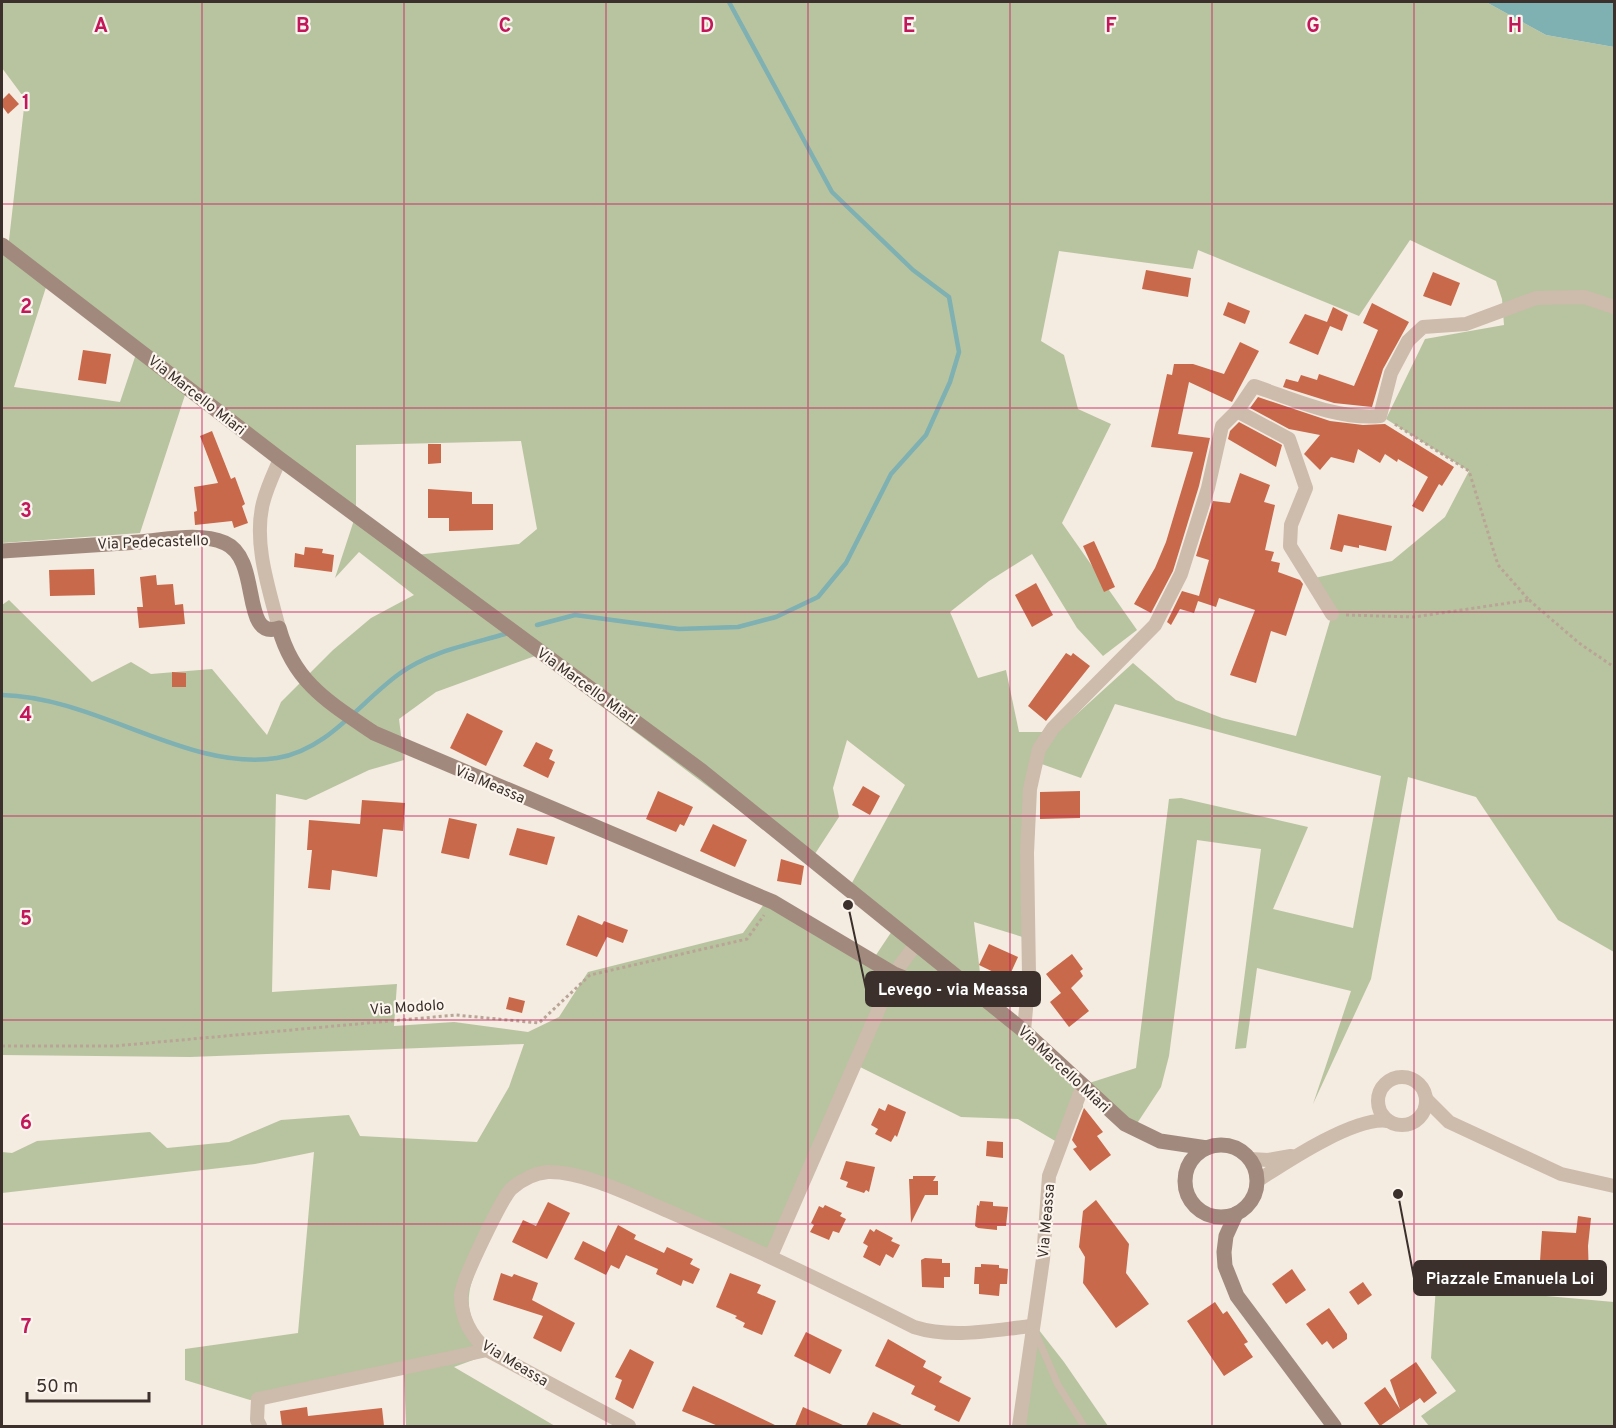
<svg xmlns="http://www.w3.org/2000/svg" width="1616" height="1428" font-family="Overpass,sans-serif">
	<style>
		.green { fill: #b8c4a0; fill-rule: evenodd }
		.water { fill: #7fb0b2 }
		.lines { fill: none; stroke-linecap: round; stroke-linejoin: round }
		.stream { stroke: #7fb0b2; stroke-width: 4.5 }
		.building { fill: #c8694b }
		.path { stroke: #b9a596; stroke-width: 3; stroke-dasharray: 3 3; stroke-linecap: butt }
		.lane { stroke: #cdbbac; stroke-width: 7 }
		.street { stroke: #cdbbac; stroke-width: 14 }
		.secondary { stroke: #a18a7d; stroke-width: 15 }
		.grid { fill: none; stroke: #c2185b; stroke-width: 1.5; stroke-opacity: 0.55 }
		.labels { text-anchor: middle; stroke-width: 4.5; stroke-linejoin: round; paint-order: stroke }
		.street-label { font-size: 15px; fill: #3b302b; stroke: #fbf5ee }
		.grid-label { font-size: 20px; text-anchor: middle; font-weight: bold; fill: #c2185b; stroke: #fbf5ee; stroke-width: 4.5; stroke-linejoin: round; paint-order: stroke }
		.leader { fill: none; stroke: #3b302b; stroke-width: 2 }
		.callout-dot { fill: #3b302b; stroke: #fbf5ee; stroke-width: 2 }
		.callout { fill: #3b302b; stroke: #3b302b; stroke-width: 2 }
		.callout-label { font-size: 16px; text-anchor: middle; font-weight: bold; fill: #fff }
	</style>
	<rect width="100%" height="100%" fill="#f4ebe1"/>
	<!-- green -->
	<g class="green">
		<path d="M2,2H1486L1546,35L1614,47V952L1558,920L1476,797L1408,777L1371,979L1313,1104L1351,991L1257,968L1246,1048L1235,1049L1261,849L1197,840L1169,1056L1161,1087L1132,1131L1083,1086V1107L1062,1145L1018,1119L961,1117L856,1065L771,1256C727,1237 572,1157 532,1179C505,1193 494,1233 481,1259C462,1298 464,1320 495,1352L454,1367L555,1426H406L404,1374L250,1400L185,1380V1349L298,1333L314,1152L255,1164L2,1193V1152L12,1153L37,1141L150,1132L167,1148L229,1142L281,1120L349,1115L360,1136L477,1142L509,1087L524,1044L190,1057L2,1055V605L9,600L92,682L131,662L151,674L212,669L267,735L281,702L333,650L371,618L414,595L359,552L335,578L355,517L185,395L140,533L2,543V245L8,249L25,99L2,68ZM1410,240L1496,281L1502,299L1504,325L1425,339L1386,419L1469,471L1445,517L1392,561L1310,579L1332,614L1296,736L1222,718L1176,700L1133,663L1057,732H1019L1006,670L978,678L950,612L989,581L1032,554L1077,628L1103,656L1137,630L1062,523L1111,424L1078,409L1064,355L1041,341L1059,251L1193,269L1198,250L1359,316ZM48,281L137,351L120,402L14,387ZM521,441L537,529L519,544L406,556L356,517V445ZM535,656L809,863L839,817L833,788L847,740L905,785L847,892L894,928L872,961L764,904L743,933L588,972L559,1017L528,1032L454,1022L394,1026L397,984L272,992L276,794L306,800L369,770L404,760L399,719L436,692ZM1115,704L1381,776L1353,928L1273,909L1308,827L1181,798L1169,799L1136,1068L1083,1085L983,998L974,922L1029,939L1036,762L1081,778Z"/>
		<polygon points="1436,1286 1614,1302 1614,1426 1429,1426 1421,1416 1456,1391 1431,1358"/>
		<polygon points="1035,1325 1064,1362 1108,1426 1025,1426"/>
	</g>
	<!-- water -->
	<polygon class="water" points="1486,2 1614,2 1614,47 1546,35"/>
	<g class="lines">
		<!-- stream -->
		<g class="stream">
			<polyline points="537,625 575,615 679,629 738,627 776,617 818,597 846,563 891,474 926,435 950,382 959,352 949,297 913,270 832,192 729,2"/>
			<path d="M2,695C97,697 188,772 277,758C328,750 360,702 399,674C428,652 471,644 505,634"/>
		</g>
	</g>
	<!-- building -->
	<g class="building">
		<polygon points="9,93 19,104 8,114 2,106 2,100"/>
		<polygon points="1146,270 1191,278 1188,297 1142,289"/>
		<polygon points="1433,272 1460,283 1451,306 1423,296"/>
		<polygon points="1228,302 1250,311 1245,324 1223,315"/>
		<polygon points="1372,303 1409,322 1383,369 1372,407 1334,403 1283,387 1286,379 1298,382 1301,375 1317,380 1319,374 1354,386 1378,330 1363,323"/>
		<polygon points="1333,307 1348,315 1342,331 1330,326 1318,355 1289,343 1305,314 1327,322"/>
		<polygon points="1240,342 1259,351 1232,402 1189,382 1178,434 1210,438 1199,486 1173,571 1151,613 1134,604 1155,568 1166,542 1193,452 1151,447 1167,374 1172,375 1174,364 1193,364 1224,374"/>
		<polygon points="83,350 111,354 106,384 78,380"/>
		<polygon points="1258,397 1330,421 1363,425 1385,424 1454,467 1442,486 1439,484 1423,512 1412,506 1428,477 1398,459 1397,462 1385,454 1380,463 1358,449 1354,463 1331,457 1320,470 1304,454 1320,435 1289,429 1250,408"/>
		<polygon points="1239,422 1282,445 1276,467 1228,439 1230,431"/>
		<polygon points="212,431 231,479 235,477 245,504 242,506 248,523 234,528 232,521 195,525 194,512 197,511 194,487 218,483 200,436"/>
		<polygon points="428,444 441,444 441,463 428,464"/>
		<polygon points="1240,473 1270,485 1264,502 1275,505 1265,550 1274,552 1271,561 1280,563 1278,572 1300,580 1303,584 1286,636 1271,631 1256,683 1230,675 1255,610 1219,598 1216,607 1198,601 1194,613 1180,609 1171,625 1167,622 1182,591 1199,596 1209,560 1196,556 1213,501 1230,503"/>
		<polygon points="428,489 472,492 472,504 493,504 493,530 449,531 449,518 428,518"/>
		<polygon points="1338,514 1392,526 1386,551 1359,545 1359,548 1344,545 1342,552 1330,549"/>
		<polygon points="1094,541 1115,587 1104,592 1083,546"/>
		<polygon points="305,547 323,549 322,553 334,555 332,572 294,567 295,553 304,555"/>
		<polygon points="94,569 95,595 50,596 49,570"/>
		<polygon points="156,575 157,585 173,584 175,605 183,604 185,624 139,628 137,607 143,607 140,577"/>
		<polygon points="1036,583 1053,615 1032,627 1015,595"/>
		<polygon points="1066,653 1071,656 1073,653 1090,666 1046,721 1028,706"/>
		<polygon points="172,672 186,673 186,687 172,687"/>
		<polygon points="467,713 503,731 486,766 450,748"/>
		<polygon points="536,742 553,750 549,759 555,762 548,778 523,766"/>
		<polygon points="863,786 880,796 870,815 852,805"/>
		<polygon points="658,791 693,807 684,826 680,824 676,832 646,819"/>
		<polygon points="1080,791 1080,818 1040,819 1040,792"/>
		<polygon points="362,800 405,803 403,831 383,829 377,877 332,870 330,890 308,888 312,850 307,850 309,820 360,824"/>
		<polygon points="449,818 477,824 469,859 441,853"/>
		<polygon points="713,824 747,840 735,867 700,851"/>
		<polygon points="517,828 555,837 547,865 509,855"/>
		<polygon points="781,859 804,866 801,885 777,881"/>
		<polygon points="578,915 602,925 604,921 628,930 623,943 607,937 597,957 566,945"/>
		<polygon points="989,944 1018,957 1008,979 979,965"/>
		<polygon points="1072,954 1083,969 1080,971 1083,976 1071,988 1089,1011 1069,1027 1050,1002 1061,993 1046,974"/>
		<polygon points="509,997 525,1001 522,1013 506,1009"/>
		<polygon points="888,1104 906,1112 897,1137 895,1135 891,1142 875,1134 878,1129 871,1125 879,1108 885,1111"/>
		<polygon points="1084,1108 1103,1132 1097,1136 1111,1155 1090,1171 1073,1149 1077,1147 1072,1140"/>
		<polygon points="987,1141 1003,1142 1003,1158 986,1156"/>
		<polygon points="846,1161 875,1167 869,1192 866,1190 864,1193 846,1187 848,1182 840,1179"/>
		<polygon points="913,1176 936,1176 933,1181 938,1181 938,1195 925,1195 911,1223 909,1179 913,1179"/>
		<polygon points="1096,1200 1129,1244 1126,1273 1149,1304 1116,1328 1083,1283 1085,1257 1079,1247 1083,1211"/>
		<polygon points="980,1201 993,1202 993,1206 1008,1207 1006,1226 997,1226 997,1230 978,1228 975,1226 977,1205 979,1206"/>
		<polygon points="548,1202 570,1213 547,1259 512,1242 523,1220 536,1226"/>
		<polygon points="825,1205 842,1213 840,1216 846,1219 839,1233 833,1231 829,1240 810,1232 814,1225 811,1223 819,1206 823,1208"/>
		<polygon points="1578,1216 1591,1218 1588,1246 1589,1277 1539,1277 1542,1231 1576,1233"/>
		<polygon points="618,1225 636,1235 634,1239 664,1253 667,1247 693,1259 690,1264 700,1269 693,1284 683,1280 681,1286 656,1274 658,1269 626,1255 619,1269 611,1265 606,1275 574,1259 583,1241 605,1252"/>
		<polygon points="870,1229 874,1232 876,1229 893,1238 891,1241 900,1245 893,1258 886,1254 880,1266 863,1257 868,1246 863,1243"/>
		<polygon points="925,1258 942,1259 942,1263 950,1263 950,1277 944,1277 944,1288 922,1287 921,1260"/>
		<polygon points="981,1264 999,1265 999,1268 1008,1269 1007,1284 1000,1284 999,1296 979,1294 979,1284 974,1284 975,1267 981,1267"/>
		<polygon points="1292,1269 1306,1290 1286,1304 1272,1284"/>
		<polygon points="501,1273 512,1277 514,1274 538,1283 532,1300 575,1323 561,1352 533,1338 543,1316 493,1300"/>
		<polygon points="730,1273 761,1285 757,1293 776,1301 762,1335 743,1327 745,1323 735,1318 737,1316 716,1307"/>
		<polygon points="1363,1282 1372,1295 1358,1305 1349,1292"/>
		<polygon points="1215,1302 1223,1314 1227,1311 1248,1342 1244,1344 1253,1357 1224,1376 1187,1321"/>
		<polygon points="1329,1308 1347,1334 1347,1339 1333,1349 1327,1341 1322,1345 1306,1324"/>
		<polygon points="806,1332 842,1350 830,1374 794,1356"/>
		<polygon points="888,1339 926,1361 923,1367 942,1377 939,1382 971,1398 959,1422 934,1410 936,1406 911,1394 915,1386 875,1366"/>
		<polygon points="630,1349 654,1362 633,1409 615,1399 622,1380 615,1377"/>
		<polygon points="1416,1362 1437,1393 1424,1403 1420,1398 1380,1426 1364,1403 1385,1387 1400,1409 1390,1380"/>
		<polygon points="693,1386 723,1400 777,1426 718,1426 682,1411"/>
		<polygon points="307,1407 308,1416 382,1408 384,1426 282,1426 280,1411"/>
		<polygon points="803,1407 845,1426 795,1426"/>
		<polygon points="873,1412 904,1426 866,1426"/>
	</g>
	<g class="lines">
		<!-- path -->
		<g class="path">
			<polyline points="1529,600 1579,643 1614,667"/>
			<polyline points="1346,615 1414,617 1529,600 1498,565 1469,471 1393,423"/>
			<polyline points="2,1046 115,1046 456,1015 539,1023 590,975 747,939 764,915"/>
		</g>
		<!-- lane -->
		<polyline class="lane" points="1036,1334 1058,1385 1084,1426"/>
		<!-- street -->
		<g class="street">
			<path d="M1332,614L1290,546L1291,525L1306,488L1289,439L1237,411L1254,386C1293,399 1338,420 1380,416L1391,373L1408,341L1423,327L1466,324L1536,298L1584,297L1614,307"/>
			<path d="M279,628C269,589 253,543 263,503C267,487 274,473 280,459"/>
			<polyline points="1024,1031 1029,975 1027,853 1030,789 1039,749 1053,728 1155,625 1181,574 1208,488 1222,426 1237,411"/>
			<circle cx="1402" cy="1101" r="24"/>
			<polyline points="1427,1100 1449,1122 1561,1174 1614,1186"/>
			<polyline points="1250,1159 1268,1160 1291,1156"/>
			<path d="M1257,1181C1286,1162 1355,1116 1388,1121"/>
			<polyline points="771,1256 894,974 916,944"/>
			<polyline points="260,1426 257,1420 258,1399 487,1350"/>
			<path d="M629,1426L487,1350C471,1336 461,1317 461,1295C462,1280 501,1200 511,1189C521,1180 535,1173 548,1172C584,1171 635,1197 668,1211C751,1247 833,1286 914,1327C952,1339 993,1330 1032,1326"/>
			<polyline points="1019,1426 1043,1259 1049,1176 1083,1085"/>
		</g>
		<!-- secondary -->
		<g class="secondary">
			<polyline points="2,245 280,459 702,771 1024,1031 1125,1124 1160,1141 1207,1148"/>
			<path d="M2,551C47,548 93,545 139,542C166,540 199,532 225,543C262,559 240,641 279,628C294,683 330,703 374,733L773,902L894,974L949,996L983,998"/>
			<circle cx="1221" cy="1181" r="36"/>
			<polyline points="1236,1214 1226,1236 1224,1252 1225,1266 1237,1296 1334,1426"/>
		</g>
	</g>
	<!-- grid -->
	<path class="grid" d="M202,2V1426M404,2V1426M606,2V1426M808,2V1426M1010,2V1426M1212,2V1426M1414,2V1426M2,204H1614M2,408H1614M2,612H1614M2,816H1614M2,1020H1614M2,1224H1614"/>
	<g class="labels">
		<!-- street labels -->
		<g class="street-label">
			<text transform="translate(197 395) rotate(38)" y="5">Via Marcello Miari</text>
			<text transform="translate(153 542) rotate(-2)" y="5">Via Pedecastello</text>
			<text transform="translate(587 686) rotate(36)" y="5">Via Marcello Miari</text>
			<text transform="translate(490 784) rotate(23)" y="5">Via Meassa</text>
			<text transform="translate(407 1007) rotate(-4)" y="5">Via Modolo</text>
			<text transform="translate(1064 1069) rotate(43)" y="5">Via Marcello Miari</text>
			<text transform="translate(1046 1221) rotate(-85)" y="5">Via Meassa</text>
			<text transform="translate(515 1363) rotate(31)" y="5">Via Meassa</text>
		</g>
	</g>
	<g class="grid-label">
		<text x="101" y="32">A</text>
		<text x="303" y="32">B</text>
		<text x="505" y="32">C</text>
		<text x="707" y="32">D</text>
		<text x="909" y="32">E</text>
		<text x="1111" y="32">F</text>
		<text x="1313" y="32">G</text>
		<text x="1515" y="32">H</text>
		<text x="26" y="109">1</text>
		<text x="26" y="313">2</text>
		<text x="26" y="517">3</text>
		<text x="26" y="721">4</text>
		<text x="26" y="925">5</text>
		<text x="26" y="1129">6</text>
		<text x="26" y="1333">7</text>
	</g>
	<!-- callouts -->
	<path class="leader" d="M848 905L866 989M1398 1194L1414 1278"/>
	<g class="callout-dot">
		<circle cx="848" cy="905" r="6"/>
		<circle cx="1398" cy="1194" r="6"/>
	</g>
	<g class="callout">
		<rect x="866" y="972" width="174" height="34" rx="6"/>
		<rect x="1414" y="1261" width="192" height="34" rx="6"/>
	</g>
	<g class="callout-label">
		<text x="953" y="995">Levego - via Meassa</text>
		<text x="1510" y="1284">Piazzale Emanuela Loi</text>
	</g>
	<!-- border -->
	<rect width="1616" height="1428" fill="none" stroke="#3b302b" stroke-width="6"/>
	<!-- scale -->
	<path d="M27 1392v9h122v-9" fill="none" stroke="#3b302b" stroke-width="3"/>
	<text x="36" y="1392" font-size="18" fill="#3b302b" stroke="#fbf5ee" stroke-width="4.5" paint-order="stroke">50 m</text>
</svg>
